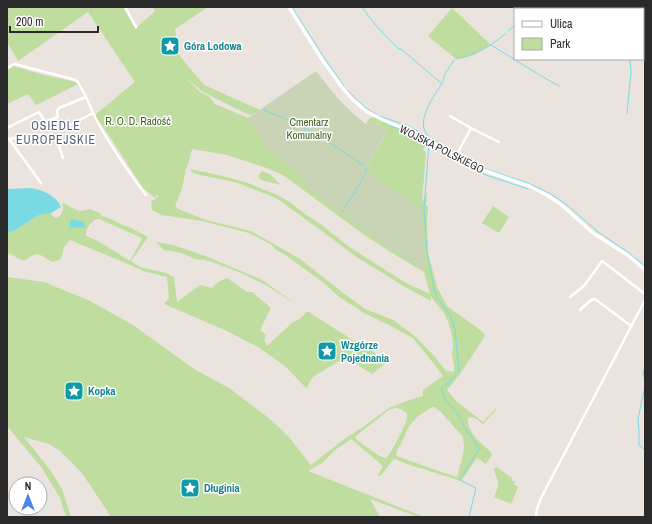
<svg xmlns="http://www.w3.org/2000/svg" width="652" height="524" font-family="'Archivo Narrow',sans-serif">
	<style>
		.green { fill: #bedd9f; fill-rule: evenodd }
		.cemetery { fill: #c9d3b6 }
		.water { fill: #7adae4 }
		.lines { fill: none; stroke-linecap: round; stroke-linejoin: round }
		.stream { stroke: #7adae4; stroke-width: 1 }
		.street { stroke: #fff; stroke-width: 2.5 }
		.secondary { stroke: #fff; stroke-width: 3.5 }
		.labels { text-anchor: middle; stroke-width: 3; stroke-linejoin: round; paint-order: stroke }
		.culture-label { font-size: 11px; font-weight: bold; fill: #0d838f; stroke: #fff; text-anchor: start }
		.park-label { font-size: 11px; fill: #396120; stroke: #fff }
		.street-label { font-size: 11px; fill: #2a2a2a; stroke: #fff }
		.neighbourhood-label { font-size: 12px; letter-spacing: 1px; fill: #4f5d77; stroke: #fff }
	</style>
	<rect width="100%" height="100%" fill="#ebe3de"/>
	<!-- green -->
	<g class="green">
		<path d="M7,7H123L136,30L138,26L155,11L153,7H208L175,29L179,55L204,85L260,110L251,115L245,113L203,92L185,77L200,92L210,97V98L215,104L248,118L269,150L307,180L305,184L340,212L421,209L366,172C370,157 381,144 387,130L368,120L370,118L374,117L411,132L426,141L423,150L426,152L422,202L427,192L426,206H428L427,223L428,253L437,287L447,306L483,332L485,336L460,374L447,390L455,400L483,422L496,408V410L483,424C479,421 474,415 468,418C466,431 482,444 491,452L492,455L486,464L477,458L461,481L407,464L395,459L393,460L381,475L379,476L378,475L383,466L351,439L335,450L323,462L308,471L424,517H419L370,499L380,517H111L84,476L76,467L59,450L49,444L24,437L50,470L62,489L71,517H66L60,498L42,468L7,426V277L44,282L90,301L133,325L194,369L229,388L270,419L288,436L311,465L347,437L360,429L389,408L407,401L419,397L423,396V390L443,376L438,369L413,338L393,327L364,313L338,296L324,283L284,254L276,250L272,245L249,233L202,221L162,215L152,210L151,201L154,200L159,196L157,195L155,198L143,188L110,137L96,117V114L135,82L88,12L18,61L7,42ZM192,149L227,155L264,167L283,175L363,234L392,253L424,272L430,294L408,284L379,266L348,246L319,223L305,214L288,201L275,194L248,183L223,176L190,169L192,172L196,174L238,183L276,198L322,231L355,256L405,287L431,301V296L434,301L443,311L449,324L452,336L453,345L452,354L454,365V372L446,371L435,357L416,337L393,320L365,309L342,292L300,259L251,231L206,220L178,209L175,206L182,189L186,169L189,161ZM432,407H434L441,412L463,437L464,448L462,459L457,477L439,471L396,456L397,450L401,444L409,426L417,417ZM397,408C401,409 406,411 407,415C409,421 393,448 389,455L386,458L379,456L357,440L355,438L356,436L390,409Z"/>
		<polygon points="452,8 491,45 473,55 456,59 428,36"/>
		<polygon points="14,66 40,74 80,83 36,105 28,94 7,104 7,71"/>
		<polygon points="262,171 270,174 281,185 261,180 258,176"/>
		<path d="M62,203C75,207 75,214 90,209L101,214V218L102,216L106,217L125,226H127L148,237L131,261L140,267L166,273L174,277L177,302L200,285L212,288L218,282L227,278L247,292H252L271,308L261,328V331L266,335L264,340L267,346L293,322L301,318L307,311L351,339L369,348L386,363L372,374L352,361L347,356L313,377L309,383L307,389L285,366L258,347L227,331L164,304L169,298L167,277L143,271L128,264L70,240L64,247L61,259L57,261L52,262C47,259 41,253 34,255C29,256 28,261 22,260C18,259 12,254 7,253V233L15,230L39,215L50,213L55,218L59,217C63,212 64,209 62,203ZM96,219H99L142,238C139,245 134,254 130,261L98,241L86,236C86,228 89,224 96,219Z"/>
		<polygon points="493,206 509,217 499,233 482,223"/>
		<polygon points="156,242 173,245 208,257 262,280 296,304 264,284 239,272 206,260 195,259 181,253 171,251 164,250"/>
		<path d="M497,467L510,477H512V481H515L514,484L518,487L511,504L494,497C501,481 498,484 494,469L495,468Z"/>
	</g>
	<!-- cemetery -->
	<path class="cemetery" d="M316,71C331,90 346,110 366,124L368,120L387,130C381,143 369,158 366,172L422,209L425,270L384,245L341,213L304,184L307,180L269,150L248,118Z"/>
	<!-- water -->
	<g class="water">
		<path d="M30,188C41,189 57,196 61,207L51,213L39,215L15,230L7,233V189Z"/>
		<polygon points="73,219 80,221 85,223 84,227 79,228 70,227 70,221"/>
	</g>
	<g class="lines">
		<!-- stream -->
		<g class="stream">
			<polyline points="292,7 323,56 344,86"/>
			<path d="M362,7C373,23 385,36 399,49H401L441,83"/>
			<polyline points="606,7 607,9"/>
			<polyline points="524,9 525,7"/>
			<polyline points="508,31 515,25"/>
			<polyline points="491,45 543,77 559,86"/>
			<path d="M456,59C474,56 491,46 505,34"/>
			<path d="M454,60C451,65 448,69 445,74C444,77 443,82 441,85C433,98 415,121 428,136L456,153"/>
			<polyline points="347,90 351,94 366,108 379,116 406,125 427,136"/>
			<polyline points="264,110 287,120 317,135 324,139"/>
			<polyline points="627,113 631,72 630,59"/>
			<polyline points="390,126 408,132"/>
			<polyline points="413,134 426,141"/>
			<polyline points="327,141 363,165"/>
			<polyline points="429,143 424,208 427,252 435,293 438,299 450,315 455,329 459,371 455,377 441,389 446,400 457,413 466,429 475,442 479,449 460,480 476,488 469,517"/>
			<polyline points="429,144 455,159"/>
			<polyline points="467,160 486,169 528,183 551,194 567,205 597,231 629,253 645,266"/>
			<polyline points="459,161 486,175 528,189"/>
			<polyline points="365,173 367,168 366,167"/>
			<polyline points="356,190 364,176"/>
			<polyline points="345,207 355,192"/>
			<polyline points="341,213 344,210"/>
			<polyline points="645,368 643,372 645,382"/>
			<polyline points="645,386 638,419 639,431 639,445 645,450"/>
		</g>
		<!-- street -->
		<g class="street">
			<polyline points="125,7 136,27"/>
			<polyline points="7,68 14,64 18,65 76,80 79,84 86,97"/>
			<path d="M93,113C107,141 127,170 146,195"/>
			<polyline points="450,116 471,128"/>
			<polyline points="7,128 39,112 44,120 47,121 58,117 57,111 59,108 86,97 93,113 66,127"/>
			<polyline points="7,137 8,139 41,135 45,135 57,140 63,158"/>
			<polyline points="9,139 41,183"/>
			<polyline points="456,156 471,128 499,142"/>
			<polyline points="570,297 584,286 602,261 645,294"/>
			<polyline points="580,310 591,300 595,299 631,326"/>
			<polyline points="536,517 537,509 541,498 645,300"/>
		</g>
		<!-- secondary -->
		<polyline class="secondary" points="289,7 323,61 342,87 352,99 366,111 383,120 419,135 480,169 529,186 547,195 563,206 593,233 629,256 645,270"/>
	</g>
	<!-- icons -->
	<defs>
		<g id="sight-square" transform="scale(1)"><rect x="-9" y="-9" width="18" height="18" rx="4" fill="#0f9aa8" stroke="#fff"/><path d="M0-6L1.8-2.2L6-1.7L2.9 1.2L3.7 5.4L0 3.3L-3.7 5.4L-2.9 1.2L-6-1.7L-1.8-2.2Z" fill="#fff"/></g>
	</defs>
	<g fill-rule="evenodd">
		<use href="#sight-square" x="170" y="46"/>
		<use href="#sight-square" x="327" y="351"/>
		<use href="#sight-square" x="74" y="391"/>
		<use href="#sight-square" x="190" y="488"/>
	</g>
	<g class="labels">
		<!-- culture labels -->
		<g class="culture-label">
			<text x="184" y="50">Góra Lodowa</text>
			<text x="341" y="349">Wzgórze<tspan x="341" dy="13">Pojednania</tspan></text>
			<text x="88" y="395">Kopka</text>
			<text x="204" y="492">Długinia</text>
		</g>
		<!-- park labels -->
		<g class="park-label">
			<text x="138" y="125">R. O. D. Radość</text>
			<text x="309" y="126">Cmentarz<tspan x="309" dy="13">Komunalny</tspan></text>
		</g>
		<!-- street labels -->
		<g class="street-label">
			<text transform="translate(442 149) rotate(27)" y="4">WOJSKA POLSKIEGO</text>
		</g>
		<!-- neighbourhood labels -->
		<g class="neighbourhood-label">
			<text x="56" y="130">OSIEDLE<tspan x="56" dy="14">EUROPEJSKIE</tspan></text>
		</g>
	</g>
	<!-- border -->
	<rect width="652" height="524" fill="none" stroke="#2a2a2a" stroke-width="16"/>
	<!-- legend -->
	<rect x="514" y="8" width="130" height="52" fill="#ffffff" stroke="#aaaaaa"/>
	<rect x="522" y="21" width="20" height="6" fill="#ffffff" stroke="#aaaaaa"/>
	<text x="550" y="28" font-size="12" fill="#2a2a2a">Ulica</text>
	<rect x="522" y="38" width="20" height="12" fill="#bedd9f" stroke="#aaaaaa"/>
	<text x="550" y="48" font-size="12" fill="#2a2a2a">Park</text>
	<!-- north arrow -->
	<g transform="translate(28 496)"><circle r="19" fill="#ffffff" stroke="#aaaaaa"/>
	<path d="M0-3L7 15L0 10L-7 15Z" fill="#4c84ea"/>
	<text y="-6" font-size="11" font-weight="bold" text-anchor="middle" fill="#2a2a2a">N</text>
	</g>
	<!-- scale -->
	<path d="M10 26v6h88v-6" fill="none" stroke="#2a2a2a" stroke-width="2"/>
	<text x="16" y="26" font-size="12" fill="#2a2a2a" stroke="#ffffff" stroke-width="3" paint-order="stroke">200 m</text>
</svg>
